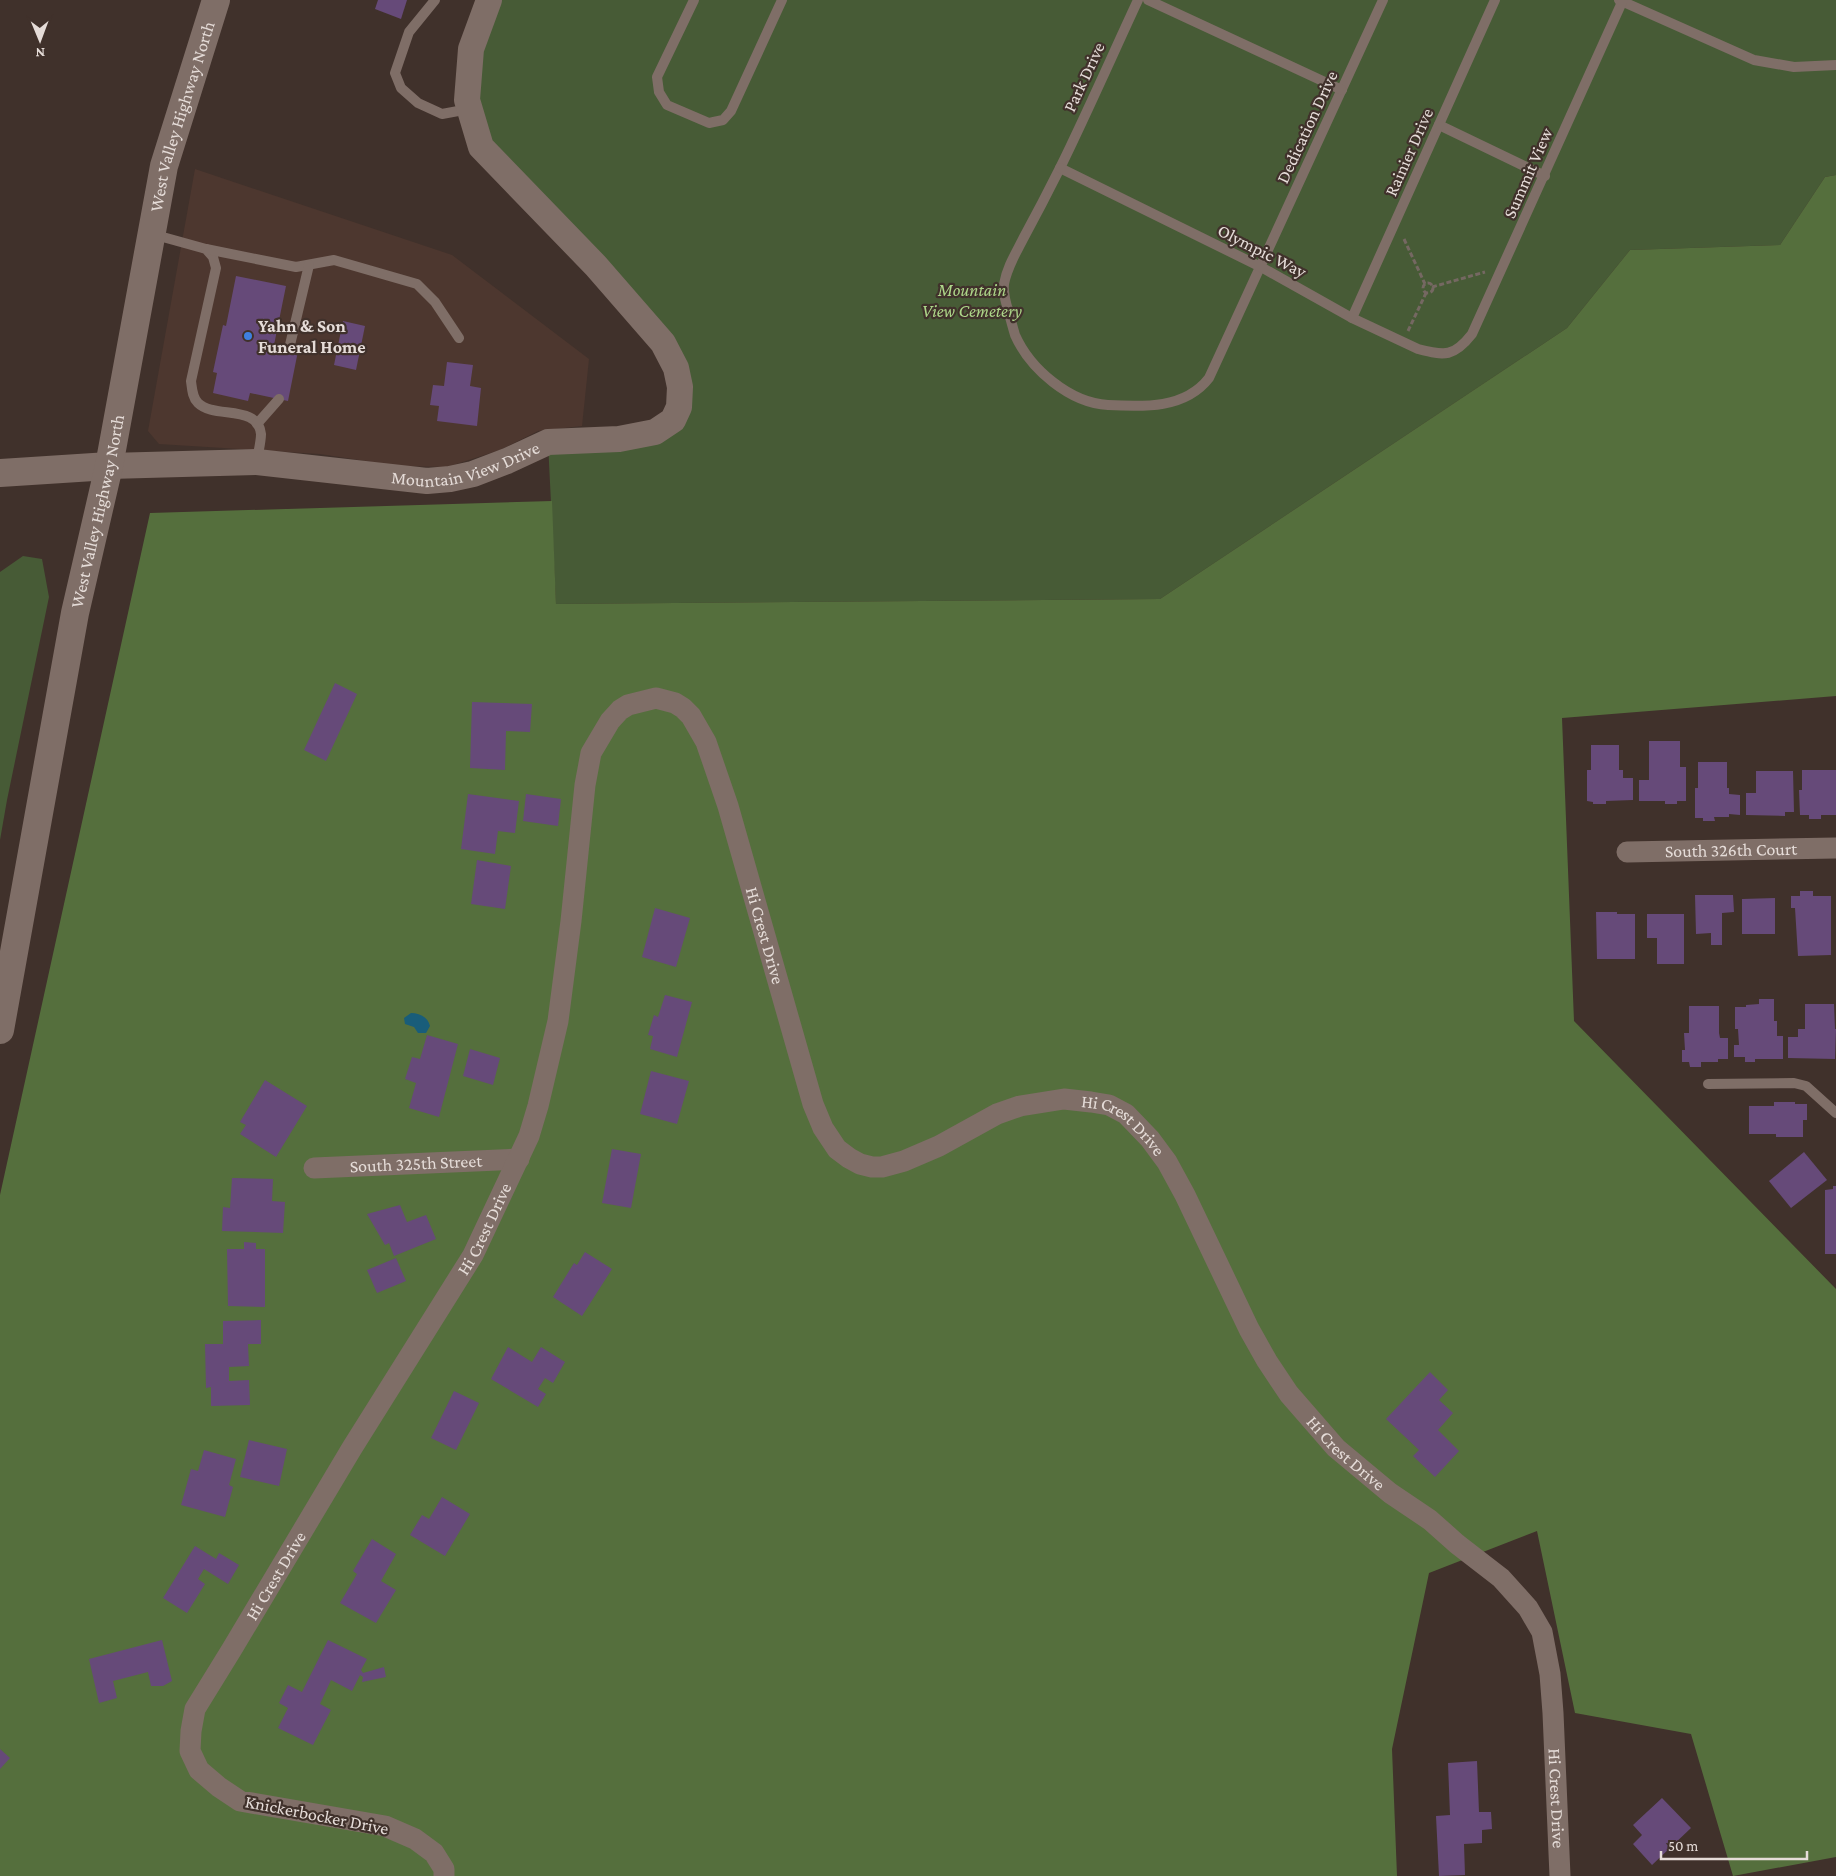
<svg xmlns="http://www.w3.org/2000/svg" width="1836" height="1876" font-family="'Crimson Pro',serif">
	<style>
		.built { fill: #4d372f }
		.green { fill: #475b36 }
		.forest { fill: #556f3d }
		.water { fill: #195d7a }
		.building { fill: #664a79 }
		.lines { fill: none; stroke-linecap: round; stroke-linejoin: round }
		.path { stroke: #756862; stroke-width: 3; stroke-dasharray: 5 2.5; stroke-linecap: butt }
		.service { stroke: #7f6e67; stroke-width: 10 }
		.minor { stroke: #7f6e67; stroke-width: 21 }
		.tertiary { stroke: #7f6e67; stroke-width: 26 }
		.secondary { stroke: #7f6e67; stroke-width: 28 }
		.shop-dot { fill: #3f7fe0; stroke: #40312b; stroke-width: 2 }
		.labels { text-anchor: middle; stroke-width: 4.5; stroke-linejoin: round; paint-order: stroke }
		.street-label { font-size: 18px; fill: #e5dcd8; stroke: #40312b }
		.park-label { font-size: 18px; font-style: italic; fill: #add689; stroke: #40312b }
		.poi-label { font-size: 18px; font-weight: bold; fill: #e5dcd8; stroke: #40312b; text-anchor: start }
	</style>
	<rect width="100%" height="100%" fill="#40312b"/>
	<!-- built -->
	<polygon class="built" points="195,169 452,255 589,359 582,426 538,431 500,450 447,467 398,466 320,454 159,444 148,431"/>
	<!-- green -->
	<g class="green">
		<polygon points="489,0 1836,0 1836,175 1825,177 1780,245 1630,250 1567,328 1160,599 556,604 548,442 673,420 676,368 481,147 471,49"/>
		<polygon points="23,556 42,559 49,597 7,800 0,840 0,572"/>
	</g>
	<!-- forest -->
	<polygon class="forest" points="1836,175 1836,696 1562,718 1574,1021 1836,1289 1836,1857 1733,1876 1691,1734 1575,1713 1537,1531 1429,1573 1392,1749 1397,1876 0,1876 0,1195 150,513 552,501 556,604 1160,599 1567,328 1630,250 1780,245 1825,177"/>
	<!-- water -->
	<path class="water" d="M411,1013C419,1013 428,1017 430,1026L426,1033H418L414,1027L405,1024L404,1018Z"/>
	<!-- building -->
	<g class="building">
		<polygon points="378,0 407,0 401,19 375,9"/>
		<polygon points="236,276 286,286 274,345 298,351 288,401 250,393 248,401 213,393 217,373 213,372 223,325 226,326"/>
		<polygon points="343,321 365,326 356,370 334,365"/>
		<polygon points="447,362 473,365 470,386 481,388 477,426 437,421 439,406 430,405 433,385 444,386"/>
		<polygon points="335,683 357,694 326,761 304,750"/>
		<polygon points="472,702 532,704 530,732 506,731 505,770 470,768"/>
		<polygon points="1649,741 1680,741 1680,767 1686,767 1686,801 1677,801 1677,804 1665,804 1665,801 1639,801 1639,780 1649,780"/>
		<polygon points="1591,745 1619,745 1619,770 1623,770 1623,778 1633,778 1633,800 1606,801 1606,804 1593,804 1593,802 1587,801 1587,770 1591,770"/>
		<polygon points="1698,762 1727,762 1727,788 1729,788 1729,794 1740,795 1740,815 1729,814 1729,817 1714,817 1715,821 1703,821 1703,818 1695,818 1695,788 1698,788"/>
		<polygon points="1802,770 1836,770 1836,815 1821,815 1821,819 1809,819 1809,815 1800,815 1799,790 1802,790"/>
		<polygon points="1756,771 1793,771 1794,812 1785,812 1785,816 1746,815 1746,793 1756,793"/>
		<polygon points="468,794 519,801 515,833 498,831 495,854 461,849"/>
		<polygon points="526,794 561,799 558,826 523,821"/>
		<polygon points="477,860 511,866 505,909 471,904"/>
		<polygon points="1800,891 1813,891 1813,896 1831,896 1831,955 1798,956 1795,908 1791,908 1791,896 1800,896"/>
		<polygon points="1695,895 1733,895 1734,912 1722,913 1722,945 1711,945 1711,933 1696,934"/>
		<polygon points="1775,898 1775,934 1742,934 1742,899"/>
		<polygon points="655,908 690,918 676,967 642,957"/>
		<polygon points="1596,912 1617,912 1617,914 1635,914 1635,959 1597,959"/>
		<polygon points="1647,914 1684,914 1684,964 1657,964 1657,938 1647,938"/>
		<polygon points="665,995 692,1002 677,1057 650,1049 653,1036 648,1035 654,1015 658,1017"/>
		<polygon points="1759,999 1774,999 1774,1021 1777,1021 1777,1036 1783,1036 1783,1059 1755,1059 1755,1062 1745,1062 1745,1057 1734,1057 1734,1045 1739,1045 1738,1029 1735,1029 1735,1007 1746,1007 1746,1005 1759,1004"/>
		<polygon points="1805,1004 1834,1004 1835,1029 1836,1029 1835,1059 1788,1058 1788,1037 1798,1037 1798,1029 1805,1029"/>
		<polygon points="1689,1006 1719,1006 1719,1033 1720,1038 1728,1038 1728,1059 1718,1059 1718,1062 1701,1062 1701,1067 1690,1067 1689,1062 1682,1062 1682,1050 1685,1050 1684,1033 1689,1033"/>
		<polygon points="427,1035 458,1044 439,1117 409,1108 416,1083 405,1079 412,1057 420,1059"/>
		<polygon points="470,1049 500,1058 493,1085 463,1076"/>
		<polygon points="651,1071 689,1081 677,1124 640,1114"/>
		<polygon points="265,1080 307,1106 276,1157 240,1134 246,1125 240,1122"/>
		<polygon points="1774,1102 1795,1102 1795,1104 1807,1104 1807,1120 1803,1120 1803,1137 1776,1137 1776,1134 1749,1134 1749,1106 1774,1106"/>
		<polygon points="612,1149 641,1154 631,1208 602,1203"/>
		<polygon points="1804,1152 1827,1180 1791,1208 1769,1181"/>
		<polygon points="232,1178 273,1179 272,1201 285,1202 283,1233 222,1231 223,1207 230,1208"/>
		<polygon points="1833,1186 1836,1186 1836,1254 1825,1254 1825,1190 1833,1189"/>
		<polygon points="400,1205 407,1222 426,1215 436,1239 394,1256 389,1243 385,1245 367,1214"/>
		<polygon points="244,1242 256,1243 256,1249 265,1249 265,1307 228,1306 227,1249 244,1249"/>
		<polygon points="585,1252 612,1269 582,1316 553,1297 574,1263 577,1265"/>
		<polygon points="396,1258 406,1281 377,1293 367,1270"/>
		<polygon points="261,1320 261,1344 248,1344 249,1366 229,1367 229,1381 249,1380 250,1405 211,1406 211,1387 206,1388 205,1344 223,1344 223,1321"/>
		<polygon points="508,1347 532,1362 541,1347 565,1362 553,1383 545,1378 538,1389 546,1394 538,1407 491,1379"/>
		<polygon points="1430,1372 1448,1390 1439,1400 1453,1413 1438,1430 1459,1451 1435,1477 1413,1456 1419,1450 1386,1419"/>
		<polygon points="454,1391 479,1403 456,1450 431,1438"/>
		<polygon points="249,1440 287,1449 279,1486 240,1477"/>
		<polygon points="204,1450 236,1459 229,1485 233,1487 225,1517 181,1505 191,1469 198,1471"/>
		<polygon points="442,1497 470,1514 445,1556 410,1535 422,1515 429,1519"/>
		<polygon points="372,1539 396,1554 381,1581 396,1590 376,1623 340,1603 357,1574 353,1571"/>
		<polygon points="195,1546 216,1559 219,1553 239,1565 228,1584 204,1569 198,1579 205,1584 187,1613 163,1598"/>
		<polygon points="162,1640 172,1681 163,1686 151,1686 148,1672 113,1681 117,1698 99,1703 89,1659"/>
		<polygon points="328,1640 367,1659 361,1670 363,1673 384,1667 386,1677 362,1682 363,1677 360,1675 352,1691 331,1680 320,1704 331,1710 313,1745 278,1728 288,1708 279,1703 288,1685 302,1692"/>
		<polygon points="0,1749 10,1758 0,1769"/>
		<polygon points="1477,1761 1479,1812 1491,1812 1492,1829 1482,1830 1482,1843 1464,1844 1465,1875 1439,1876 1436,1816 1450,1815 1448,1763"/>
		<polygon points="1662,1798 1691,1828 1652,1865 1633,1844 1642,1835 1633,1825"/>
	</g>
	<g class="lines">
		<!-- path -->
		<g class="path">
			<polyline points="1404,239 1425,284"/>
			<circle cx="1428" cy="288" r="5"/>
			<polyline points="1432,287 1485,272"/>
			<polyline points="1408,331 1426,293"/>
		</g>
		<!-- service -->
		<g class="service">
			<polyline points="435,0 409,32 395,73 401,88 418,103 442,114 469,109"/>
			<polyline points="694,0 657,77 659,92 667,105 709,123 723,120 731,111 782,0"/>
			<path d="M1138,0C1112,56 1087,113 1060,168C1048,192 1036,215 1023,239C1016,253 1007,267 1004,284C1003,294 1006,304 1009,313C1011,321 1013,328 1015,335C1030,369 1070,403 1108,405C1144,407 1185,409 1209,378L1383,0"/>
			<polyline points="1148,0 1342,90"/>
			<polyline points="1619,0 1754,60 1794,67 1836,65"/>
			<polyline points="1439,125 1545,176"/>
			<path d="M1060,168L1261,267L1352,318L1418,349C1445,356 1454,357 1472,334L1623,0"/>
			<path d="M152,234L206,249L213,257L216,268L191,381C192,388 192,397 198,403C214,419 258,404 261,434C261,442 258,453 257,461"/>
			<polyline points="206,249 296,267 334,260 417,284 435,302 459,338"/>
			<polyline points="1352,318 1495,0"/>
			<polyline points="289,349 309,265"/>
			<polyline points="257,424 279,399"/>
			<polyline points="1708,1084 1794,1083 1806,1086 1836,1113"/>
		</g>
		<!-- minor -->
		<g class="minor">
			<path id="s1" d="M1627,852L1836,848"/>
			<path id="s2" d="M314,1168L519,1159"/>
			<path id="s3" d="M444,1876V1869L434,1853L415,1839L385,1826L240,1801L219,1787L199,1770L190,1751L191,1731L195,1709L232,1649L352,1448L473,1255L529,1136L538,1106L558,1021L571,921L585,785L591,753L610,721L620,710L628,705L656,698L675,703L683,708L691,716L706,742L728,806L813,1104L823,1128L837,1149L849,1158L860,1164L872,1167H882L904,1161L939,1146L997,1114L1020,1106L1064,1099L1091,1102L1109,1105L1126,1114L1150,1139L1167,1162L1185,1195L1249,1329L1267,1361L1289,1394L1336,1448L1390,1493L1430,1520L1457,1544L1501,1578L1528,1608L1542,1632L1550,1674L1553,1713L1560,1876"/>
		</g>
		<!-- tertiary -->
		<path class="tertiary" id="s4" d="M109,466L257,462L427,481L450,479L473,474L507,461L548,442L619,439L655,432L673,420L679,407L680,387L676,368L663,343L596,266L481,147L467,100L471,49L489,0"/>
		<!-- secondary -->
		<g class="secondary">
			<polyline points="0,473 109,466"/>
			<path id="s5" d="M0,1030L75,613L109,466L164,166L216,0"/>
		</g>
	</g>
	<!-- markers -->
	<circle class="shop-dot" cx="248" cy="336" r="5"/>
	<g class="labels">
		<!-- street labels -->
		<g class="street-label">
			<text transform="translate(1084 77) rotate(-65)" y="6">Park Drive</text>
			<text dy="6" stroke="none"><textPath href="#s5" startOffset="932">West Valley Highway North</textPath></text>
			<text transform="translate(1307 127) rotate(-65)" y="6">Dedication Drive</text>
			<text transform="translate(1409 152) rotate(-66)" y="6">Rainier Drive</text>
			<text transform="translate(1528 173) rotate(-66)" y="6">Summit View</text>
			<text transform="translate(1262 251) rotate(27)" y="6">Olympic Way</text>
			<text dy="6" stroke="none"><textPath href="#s4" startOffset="360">Mountain View Drive</textPath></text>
			<text dy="6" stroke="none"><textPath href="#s5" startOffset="528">West Valley Highway North</textPath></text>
			<text dy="6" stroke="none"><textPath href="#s1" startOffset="104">South 326th Court</textPath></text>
			<text dy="6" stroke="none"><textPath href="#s3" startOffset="1760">Hi Crest Drive</textPath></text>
			<text dy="6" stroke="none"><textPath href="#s3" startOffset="2300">Hi Crest Drive</textPath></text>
			<text dy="6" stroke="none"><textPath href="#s2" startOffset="102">South 325th Street</textPath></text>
			<text dy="6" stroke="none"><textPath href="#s3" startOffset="905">Hi Crest Drive</textPath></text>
			<text dy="6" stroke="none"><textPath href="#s3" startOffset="2705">Hi Crest Drive</textPath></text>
			<text dy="6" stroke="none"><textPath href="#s3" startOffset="500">Hi Crest Drive</textPath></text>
			<text dy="6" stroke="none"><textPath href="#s3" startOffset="3140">Hi Crest Drive</textPath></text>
			<text transform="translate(317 1815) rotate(11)" y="6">Knickerbocker Drive</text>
		</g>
		<!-- park labels -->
		<g class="park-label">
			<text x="972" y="296">Mountain<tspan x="972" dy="21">View Cemetery</tspan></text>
		</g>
		<!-- poi labels -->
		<g class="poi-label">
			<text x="258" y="332">Yahn &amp; Son<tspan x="258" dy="21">Funeral Home</tspan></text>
		</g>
	</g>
	<!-- north arrow -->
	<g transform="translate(40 40) rotate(179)" stroke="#40312b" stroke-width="4" paint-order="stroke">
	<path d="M0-4L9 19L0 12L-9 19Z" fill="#e5dcd8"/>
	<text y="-8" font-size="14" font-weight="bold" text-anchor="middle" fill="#e5dcd8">N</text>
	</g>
	<!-- scale -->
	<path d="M1661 1851v8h146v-8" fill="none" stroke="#e5dcd8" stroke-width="2.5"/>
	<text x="1668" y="1851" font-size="15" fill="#e5dcd8" stroke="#40312b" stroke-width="4" paint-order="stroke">50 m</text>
</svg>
